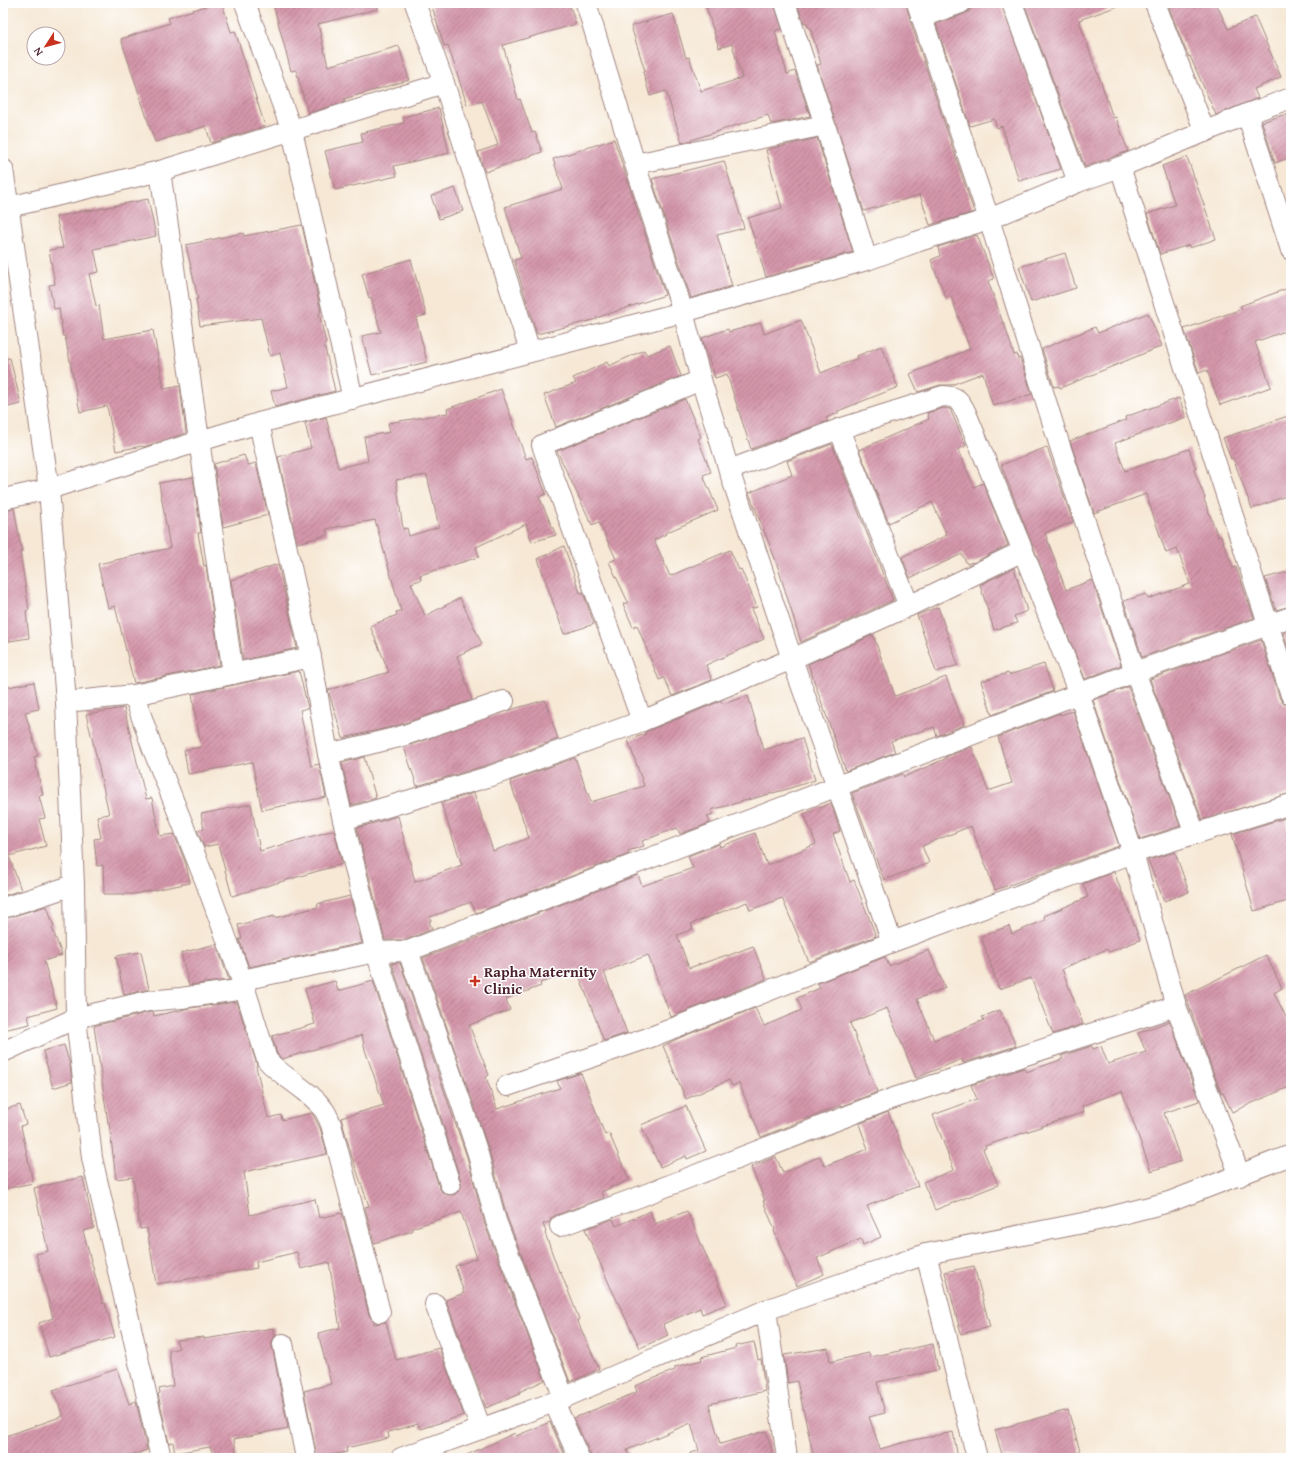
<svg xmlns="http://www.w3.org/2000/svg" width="1294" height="1461" font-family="'Gentium Book Plus',serif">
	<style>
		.building { fill: url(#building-hatch); fill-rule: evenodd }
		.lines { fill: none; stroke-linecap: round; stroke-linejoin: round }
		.street-casing { stroke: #a08480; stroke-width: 22 }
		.street { stroke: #fff; stroke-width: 20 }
		.poi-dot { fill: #c8321e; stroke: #fff; stroke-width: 1.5 }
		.labels { text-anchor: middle; stroke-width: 3; stroke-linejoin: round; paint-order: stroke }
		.poi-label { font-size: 15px; font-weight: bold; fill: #4a1f2b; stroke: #fff; text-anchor: start }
	</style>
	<defs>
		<pattern id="building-hatch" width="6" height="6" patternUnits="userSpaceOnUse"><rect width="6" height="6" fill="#d496aa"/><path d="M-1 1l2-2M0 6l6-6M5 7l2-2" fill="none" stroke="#ae7a8b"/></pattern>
	</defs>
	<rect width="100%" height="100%" fill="#fff"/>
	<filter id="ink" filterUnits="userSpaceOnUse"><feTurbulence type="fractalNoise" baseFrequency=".025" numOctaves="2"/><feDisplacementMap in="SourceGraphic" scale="8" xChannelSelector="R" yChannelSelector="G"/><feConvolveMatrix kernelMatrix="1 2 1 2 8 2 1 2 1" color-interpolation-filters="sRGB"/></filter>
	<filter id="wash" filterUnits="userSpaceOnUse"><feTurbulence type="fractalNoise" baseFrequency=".012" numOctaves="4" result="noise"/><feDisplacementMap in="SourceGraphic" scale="16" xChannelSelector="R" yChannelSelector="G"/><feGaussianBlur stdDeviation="0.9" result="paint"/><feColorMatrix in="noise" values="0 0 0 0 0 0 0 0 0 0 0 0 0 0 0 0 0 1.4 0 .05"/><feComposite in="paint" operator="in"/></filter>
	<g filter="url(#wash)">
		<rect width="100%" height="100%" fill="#f6e8d5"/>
		<g id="blocks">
			<!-- building -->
			<g class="building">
				<polygon points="215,3 222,3 231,32 235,31 265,126 211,143 206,126 155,142 121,39 170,23 168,18"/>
				<polygon points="273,3 377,3 378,9 318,24 328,66 399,46 409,80 344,99 345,102 308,113 296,70 291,71"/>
				<polygon points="431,3 569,3 576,24 503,45 518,100 520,99 532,133 535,132 542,152 485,172 478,152 498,145 482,101 467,105 448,45 444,46"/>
				<polygon points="705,3 774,3 782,29 775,31 787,74 795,71 810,116 771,124 768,115 682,143 666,91 650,96 643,72 645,71 631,26 673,14 686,58 689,57 701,91 742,78 732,44 719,48"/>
				<polygon points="797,3 906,3 910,20 974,212 930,225 920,195 864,211 817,65 821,64 810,27 808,27 806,22 804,23"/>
				<polygon points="972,3 1001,3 1061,169 1019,181 1002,126 997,128 994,119 970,126 936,24 965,14 970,10"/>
				<polygon points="1024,3 1121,3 1121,5 1079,20 1097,73 1098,73 1113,118 1116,117 1128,151 1085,167"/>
				<polygon points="1182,3 1216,3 1228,29 1255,17 1281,77 1254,89 1258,98 1216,115 1190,56 1189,57 1184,46 1169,8"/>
				<polygon points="439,108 449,153 394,166 397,176 335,190 325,151 363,142 361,133 404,123 403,117"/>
				<polygon points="1286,114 1291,128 1291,157 1275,163 1262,122"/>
				<polygon points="817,138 853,252 766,277 748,218 782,208 766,150"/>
				<polygon points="614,139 665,295 596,318 597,319 537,334 514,260 521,258 505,207 563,189 553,159"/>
				<polygon points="1187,157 1216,239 1190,248 1189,245 1160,254 1147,214 1175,205 1162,166"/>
				<polygon points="724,161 744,228 717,235 732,286 691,298 652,179"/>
				<polygon points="455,188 463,211 439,219 431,196"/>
				<polygon points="148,199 156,236 94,249 99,272 89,274 96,306 99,305 104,339 153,330 164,389 180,386 186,433 143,447 142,446 116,451 107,406 80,412 65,336 63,336 59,308 54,309 49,285 55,284 49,250 63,248 56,217 88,210 88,211"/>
				<polygon points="302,225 321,312 319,313 326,343 324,344 335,391 275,407 271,391 288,387 280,353 270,356 261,318 200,326 196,299 198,299 186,245 243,233 244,236"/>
				<polygon points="977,235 994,279 988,281 1003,323 1004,323 1014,355 1017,354 1018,359 1020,358 1032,394 993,406 983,373 951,385 940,385 918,392 910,374 970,349 951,296 946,298 931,260 940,256 938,247"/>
				<polygon points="1065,253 1076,288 1031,302 1019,267"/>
				<polygon points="411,259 426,315 416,318 427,362 372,375 362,336 381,332 371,297 369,298 362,274"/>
				<polygon points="1291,287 1291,329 1255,342 1271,387 1220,405 1207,370 1199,373 1184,329 1242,309 1240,306"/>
				<polygon points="1148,313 1162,346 1060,388 1059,386 1054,387 1042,349 1095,327 1098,333"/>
				<polygon points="801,320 821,373 858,358 857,356 881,346 898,387 838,411 838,413 826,418 828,421 751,449 727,374 715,378 702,338 728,329 729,332 761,323 764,334"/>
				<polygon points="670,346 681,376 556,427 544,395 576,383 573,378 607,362 609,366 644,350 647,355"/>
				<polygon points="10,358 21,404 3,408 3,359"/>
				<path d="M501,389L526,459L532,457L546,494L539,497L556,535L532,542L526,524L476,547L479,557L420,575L421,580L411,583L425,616L460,598L482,644L457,656L472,700L396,726L343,738L328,690L389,672L370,626L397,615L396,612L401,611L375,520L326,529L328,535L297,543L278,457L311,448L305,423L326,417L338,468L368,461L364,437L390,432L388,423L448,413L447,409ZM427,475L439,527L409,536L407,528L403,529L396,480Z"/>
				<polygon points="1179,398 1186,417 1115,443 1125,471 1189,449 1196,469 1194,470 1205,498 1204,499 1218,537 1221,536 1233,568 1236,567 1254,618 1142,657 1124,601 1146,594 1148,599 1190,584 1177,549 1166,553 1146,494 1094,513 1070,441 1126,420 1125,417"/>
				<polygon points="685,399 701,437 698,439 711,472 703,475 718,510 665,533 666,534 654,540 670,576 730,550 739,570 741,569 757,607 751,609 764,639 706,665 712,680 672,696 664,678 659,680 637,625 633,627 623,604 628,602 609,562 616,559 599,522 592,525 557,451"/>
				<polygon points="944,408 950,409 966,446 958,449 974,487 983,483 1008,545 973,563 972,562 967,564 962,554 910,578 902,557 947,535 932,502 889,523 859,450 929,419 927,413"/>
				<polygon points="1291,415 1291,494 1252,509 1233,458 1231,459 1223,438"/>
				<polygon points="832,444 893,600 801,642 776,561 749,493 792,475 787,461"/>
				<polygon points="1047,447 1073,522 1045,533 1066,590 1092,580 1121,665 1085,679 1001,465"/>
				<polygon points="244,455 248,465 256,463 268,515 223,527 214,464"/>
				<polygon points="193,477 201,533 198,533 204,566 206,565 220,665 134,683 115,606 108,608 98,564 170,548 159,483"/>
				<polygon points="14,508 22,552 20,552 29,610 26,611 29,638 3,642 3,510"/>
				<polygon points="564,546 580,593 583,592 594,624 564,634 538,559"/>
				<polygon points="278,564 297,648 243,660 231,580"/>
				<polygon points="1014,568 1027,611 1014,616 1017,623 994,630 980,585"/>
				<polygon points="1291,571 1291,606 1276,610 1265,578"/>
				<polygon points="938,607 958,665 936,672 917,615"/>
				<polygon points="1291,629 1291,658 1283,632"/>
				<polygon points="873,635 895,696 946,677 964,725 937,736 934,727 891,741 895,752 846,771 808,664"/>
				<polygon points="1261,640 1280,699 1284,704 1291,706 1291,793 1202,820 1150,679"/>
				<polygon points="1044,664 1053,691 992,715 981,681 1008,673 1009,675"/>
				<polygon points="299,671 308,708 300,710 311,766 319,764 326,797 262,810 252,762 188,774 184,750 201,747 192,694"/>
				<polygon points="34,682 39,709 25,712 38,756 34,757 43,795 39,796 45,818 39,819 46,846 9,856 21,890 3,896 3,688"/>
				<polygon points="1128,687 1180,826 1140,839 1093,700"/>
				<polygon points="748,696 764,750 802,738 815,780 784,790 711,810 713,814 707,816 710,823 680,834 677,828 642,841 644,846 628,851 629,854 476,913 471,902 430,917 431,921 429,921 432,929 406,940 385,940 357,828 398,816 415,882 462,865 441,803 474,793 493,851 529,838 510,781 575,758 591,802 644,786 628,740 646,734 645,732 721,701 723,704"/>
				<polygon points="545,700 558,739 487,765 417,786 404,747 510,710"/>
				<polygon points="124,708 146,799 152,798 160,836 174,834 186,864 190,883 134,894 104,894 103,865 97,866 94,839 101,838 97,816 109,814 97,759 86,714"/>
				<polygon points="1073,711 1119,846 995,890 971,826 922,846 929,863 884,880 852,793 903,774 904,777 945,759 945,757 972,747 988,791 1012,783 998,737 1060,713 1060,715"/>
				<polygon points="364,757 376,798 351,805 342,763"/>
				<polygon points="831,803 840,831 833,834 850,882 854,880 876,936 809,962 782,898 750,910 747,902 691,924 693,929 677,935 689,968 727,955 727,956 753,946 766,979 671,1017 648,955 604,972 627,1033 604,1041 577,970 540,983 541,986 506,999 510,1010 469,1025 489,1075 486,1077 497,1109 560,1088 557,1081 581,1073 605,1135 609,1133 629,1180 601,1192 604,1198 556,1215 551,1218 550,1222 543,1224 546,1232 545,1233 559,1272 560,1271 571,1298 579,1319 577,1320 599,1369 570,1382 507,1217 489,1150 423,958 484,935 484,934 638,875 642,886 693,868 688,856 719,844 720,847 755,833 767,865 816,844 804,814"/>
				<polygon points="251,804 260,851 334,830 342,864 232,896 218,844 204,847 197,830 204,829 201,814"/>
				<polygon points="1285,818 1291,838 1291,900 1254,911 1232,834"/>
				<polygon points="1175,852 1189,892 1164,901 1148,860"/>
				<polygon points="1114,872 1140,940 1109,952 1107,949 1062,969 1083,1024 1053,1034 1031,978 999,989 981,936 1009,926 1012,934 1045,920 1044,916 1088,897 1083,884"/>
				<polygon points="350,896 362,943 249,967 239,939 242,939 238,925 274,916 275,918 318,907 317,904"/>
				<polygon points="47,906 54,927 52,928 62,955 44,961 57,1008 28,1016 30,1024 3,1030 3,919"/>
				<polygon points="216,944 229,980 189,985 181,953"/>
				<polygon points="929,950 945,988 917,999 934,1040 984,1020 982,1017 1000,1010 1016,1046 963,1063 962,1059 916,1078 887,1008 850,1023 877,1092 842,1106 841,1105 761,1137 739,1083 732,1086 729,1080 686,1099 663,1046 679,1038 755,1008 764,1026 802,1010 797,998 820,988 818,983 885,957 889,966"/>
				<polygon points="141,952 149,989 124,995 116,956"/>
				<polygon points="1266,955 1282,988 1274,993 1291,1027 1291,1086 1232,1112 1223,1093 1221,1093 1185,995"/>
				<polygon points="392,963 400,963 467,1157 485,1225 545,1380 519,1392 520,1394 486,1408 446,1300 464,1293 455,1266 477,1258 461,1212 412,1228 412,1231 374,1243 365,1207 369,1206 352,1157 341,1118 384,1105 365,1050 362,1035 282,1059 277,1054 272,1036 315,1024 305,989 335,981 338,991 373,981 439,1187 442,1192 447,1195 454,1195 459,1191 461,1187 461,1181"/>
				<polygon points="237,1002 257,1065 256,1066 268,1118 281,1115 282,1120 312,1113 320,1128 327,1154 244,1172 250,1215 315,1199 319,1218 342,1213 369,1315 374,1321 374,1324 386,1322 396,1360 439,1348 464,1415 420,1429 418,1424 388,1432 389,1438 346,1448 347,1452 317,1458 304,1391 331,1384 318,1333 340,1328 329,1262 301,1269 297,1252 256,1262 257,1268 156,1284 147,1228 140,1229 133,1177 116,1179 109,1123 108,1123 94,1026 150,1012 153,1012 154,1016 190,1008"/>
				<polygon points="1170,1021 1199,1101 1164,1113 1181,1161 1151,1171 1122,1091 1082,1106 1084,1112 985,1146 986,1148 983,1149 998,1185 935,1210 923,1182 954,1170 933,1115 977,1099 971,1085 1024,1068 1026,1072 1063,1059 1061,1056 1092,1046 1093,1049 1101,1046 1108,1064 1146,1052 1138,1033"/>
				<polygon points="64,1045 70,1065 72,1082 53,1088 43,1051"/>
				<polygon points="20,1105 26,1124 21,1126 33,1183 3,1189 3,1110"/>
				<polygon points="686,1106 706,1151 687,1159 686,1156 660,1167 641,1125"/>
				<polygon points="888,1112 918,1186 867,1206 881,1237 863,1245 861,1239 817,1258 824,1274 797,1286 774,1231 775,1230 763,1201 765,1201 751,1167 776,1157 783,1173 820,1156 825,1166 868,1149 859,1124"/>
				<polygon points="83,1177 94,1228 83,1231 103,1304 105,1303 115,1337 49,1357 39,1323 53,1318 36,1254 48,1251 34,1188"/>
				<polygon points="650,1211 655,1224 687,1211 727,1304 702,1314 700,1308 663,1324 668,1335 640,1348 611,1288 585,1229 613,1219 616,1226"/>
				<polygon points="974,1266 990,1327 961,1334 945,1272"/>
				<polygon points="274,1328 275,1336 272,1341 272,1346 288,1428 234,1439 237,1458 215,1458 210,1447 175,1453 173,1442 169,1443 158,1394 160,1393 159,1389 173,1386 169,1351 179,1348 176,1340 204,1337 204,1339"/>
				<polygon points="754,1342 758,1360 761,1359 765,1391 709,1404 720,1444 766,1431 774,1458 691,1458 690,1453 699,1451 691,1423 627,1450 630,1458 590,1458 590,1453 574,1418 637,1392 635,1386 675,1370 675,1367 702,1360 701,1357 736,1348 735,1346"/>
				<polygon points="933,1344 938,1370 877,1382 885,1413 869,1417 880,1449 909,1441 953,1432 958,1458 814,1458 797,1381 788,1383 784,1355 828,1348 830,1362 869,1353 870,1357"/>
				<polygon points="117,1369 129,1404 136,1401 147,1450 123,1458 3,1458 3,1437 63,1416 53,1390"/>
				<polygon points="1068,1410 1082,1458 1003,1458 995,1430"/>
				<polygon points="550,1422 566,1458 460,1458 515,1433 516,1436"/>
			</g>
		</g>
	</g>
	<g filter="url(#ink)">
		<use href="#blocks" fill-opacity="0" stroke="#a08480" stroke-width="1"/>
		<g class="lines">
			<!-- street casing -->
			<g class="street-casing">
				<g id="street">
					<polyline points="245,3 292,131 353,399"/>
					<polyline points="415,3 444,83 530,351"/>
					<polyline points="586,3 635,164 683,312 701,380 729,470 792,659 892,942"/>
					<polyline points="785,3 825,125 867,260"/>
					<polyline points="917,3 989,219 1059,443 1135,672 1195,834"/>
					<polyline points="1012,3 1078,182"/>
					<polyline points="1155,3 1205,132"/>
					<polyline points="921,17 961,3"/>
					<polyline points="1247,114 1291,250"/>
					<polyline points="635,164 825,125"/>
					<polyline points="1120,167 1291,695"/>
					<polyline points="3,169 49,489 66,702 74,885 76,1018 92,1158 161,1458"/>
					<polyline points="160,171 233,674"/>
					<polyline points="9,207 160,171 444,83"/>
					<polyline points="259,423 311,657 328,754 343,820 376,952 450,1184"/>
					<polyline points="839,429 909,606"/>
					<path d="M729,470L839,429L943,396C957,396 960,401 966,413L1023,551L1079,694L1133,853L1176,1006L1240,1176"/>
					<polyline points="3,499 49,489 200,441 259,423 683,312 867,260 916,242 989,219 1078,182 1120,167 1247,114 1291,98"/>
					<path d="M134,695L152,747L205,880L245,989L267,1060C284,1079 309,1089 324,1110C327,1114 329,1120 331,1124L380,1312"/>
					<polyline points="66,702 134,695 311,657"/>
					<polyline points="642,721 542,445 701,380"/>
					<polyline points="328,754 399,737 504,701"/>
					<polyline points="343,820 491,776 642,721 792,659 909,606 1023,551"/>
					<polyline points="3,908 74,885"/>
					<polyline points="408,951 463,1108 478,1154 496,1221 564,1398"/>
					<polyline points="242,980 376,952 408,951 1135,672 1291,617"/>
					<polyline points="3,1052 76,1018 148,1001 181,998 245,989"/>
					<polyline points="507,1086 651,1037 892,942 1133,853 1291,804"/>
					<polyline points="560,1226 639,1197 891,1099 1176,1006"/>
					<polyline points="926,1254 977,1458"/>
					<polyline points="435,1304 481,1429"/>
					<polyline points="766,1310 787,1458"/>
					<polyline points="283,1344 306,1458"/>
					<polyline points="554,1402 579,1458"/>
					<polyline points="401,1458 554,1402 766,1310 851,1280 926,1254 1098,1220 1169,1202 1291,1155"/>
				</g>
			</g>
			<!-- street -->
			<use href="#street" class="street"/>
		</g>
	</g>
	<!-- markers -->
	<path class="poi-dot" d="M473 975h4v4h4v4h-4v4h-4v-4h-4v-4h4z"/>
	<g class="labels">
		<!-- poi labels -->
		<g class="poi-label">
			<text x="484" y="977">Rapha Maternity<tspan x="484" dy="17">Clinic</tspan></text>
		</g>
	</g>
	<!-- margin -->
	<rect width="1294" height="1461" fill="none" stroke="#fff" stroke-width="16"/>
	<!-- north arrow -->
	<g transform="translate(46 46) rotate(234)"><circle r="19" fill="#ffffff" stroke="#b7a5aa"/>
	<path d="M0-3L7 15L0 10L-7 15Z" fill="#c8321e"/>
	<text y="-6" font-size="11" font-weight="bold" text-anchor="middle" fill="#4a1f2b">N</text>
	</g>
</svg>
